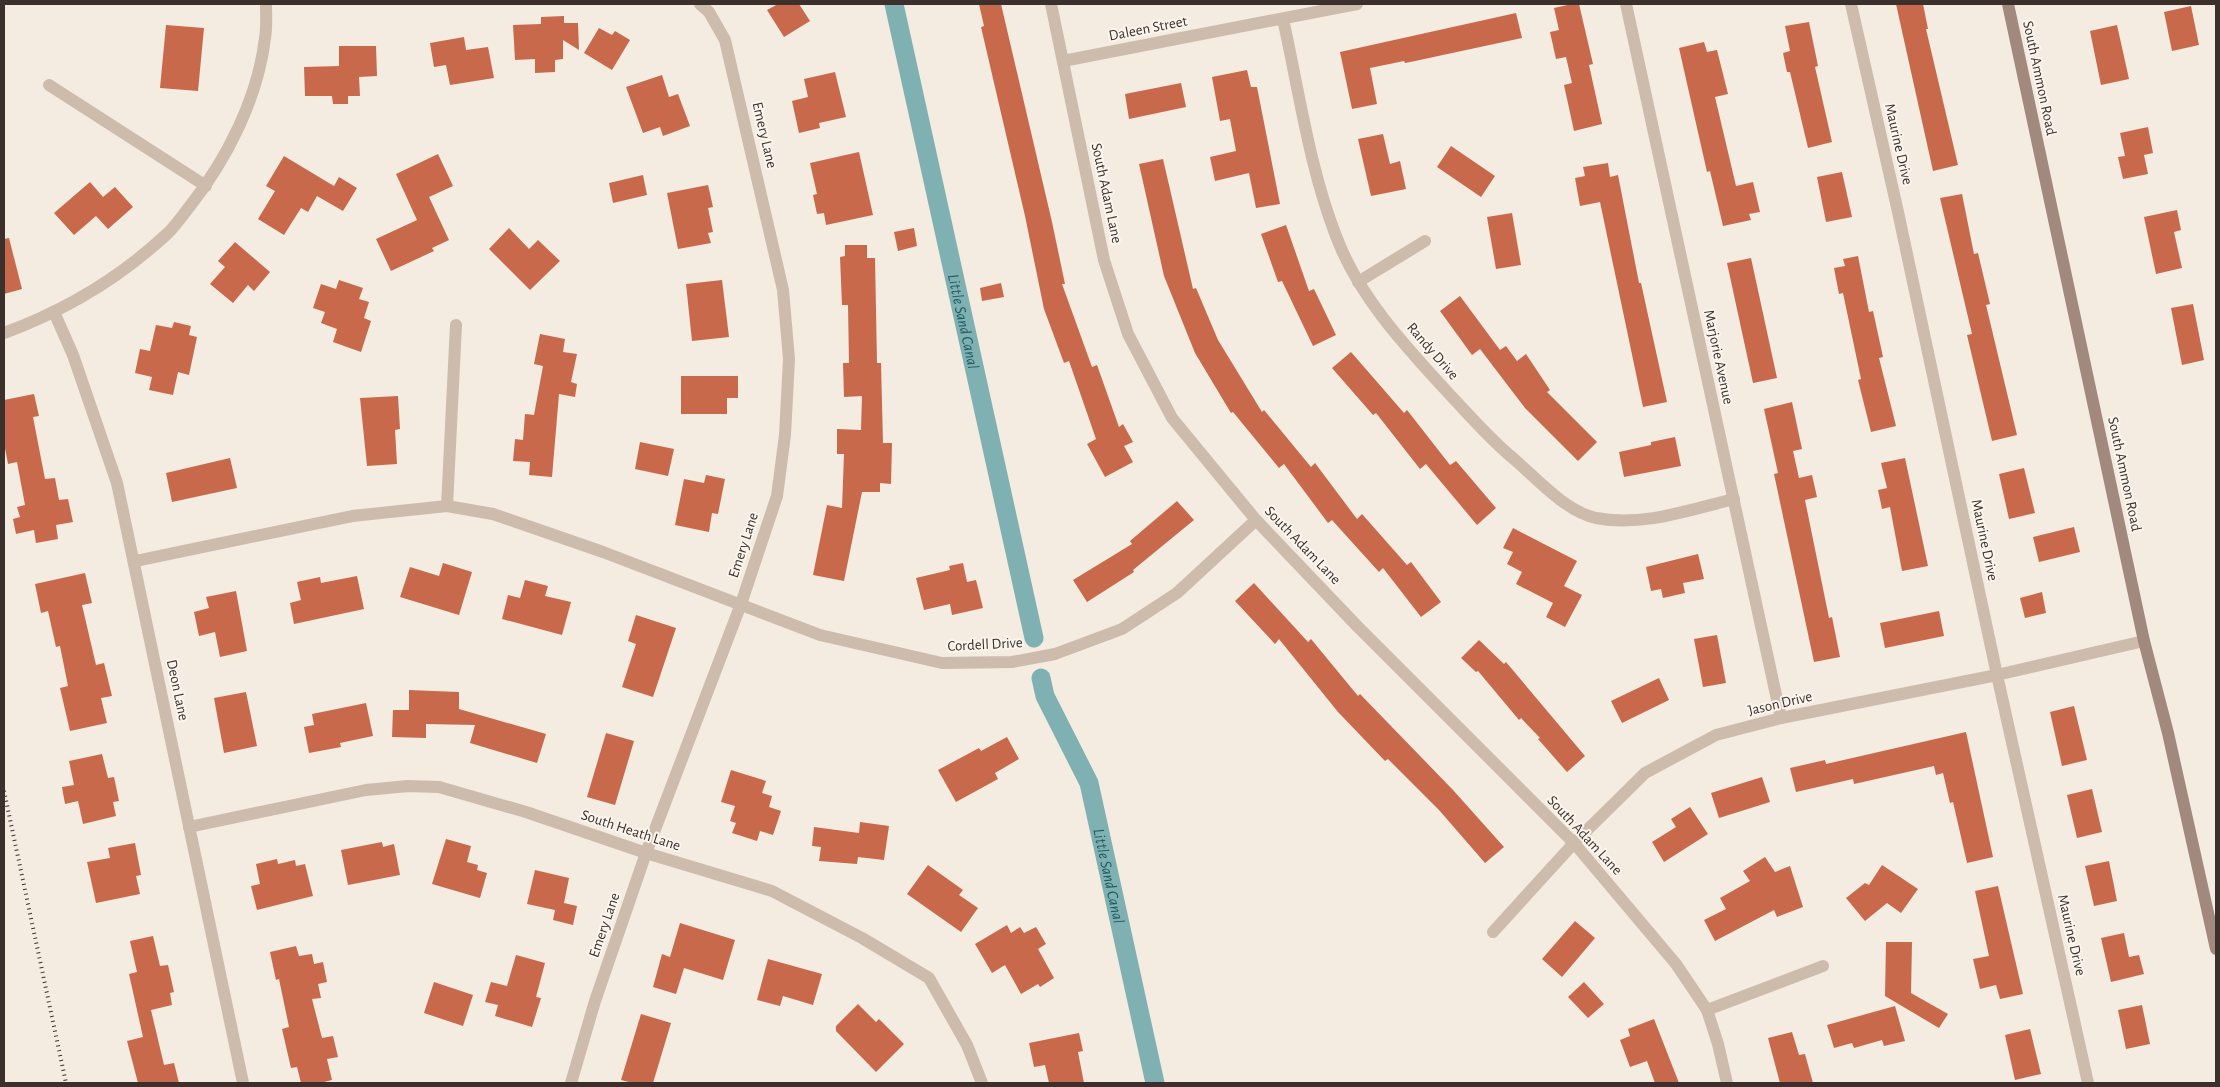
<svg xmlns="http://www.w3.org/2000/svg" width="2220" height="1087" font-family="'Alegreya Sans',sans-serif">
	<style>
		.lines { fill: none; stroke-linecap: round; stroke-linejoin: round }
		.canal { stroke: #7fb0b2; stroke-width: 19 }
		.building { fill: #c8694b }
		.minor { stroke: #cdbbac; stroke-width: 12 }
		.secondary { stroke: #a18a7d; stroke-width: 12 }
		.rail { stroke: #3b302b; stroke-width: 4; stroke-dasharray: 1 4; stroke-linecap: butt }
		.labels { text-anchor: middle; stroke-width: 4; stroke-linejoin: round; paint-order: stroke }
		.street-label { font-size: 15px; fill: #3b302b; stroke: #fbf5ee }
		.water-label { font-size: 16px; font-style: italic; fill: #1f5a5e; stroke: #fbf5ee }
	</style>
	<rect width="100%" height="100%" fill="#f4ebe1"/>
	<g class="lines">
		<!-- canal -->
		<g class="canal">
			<path id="s1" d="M894,4L1034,638"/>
			<path id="s2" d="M1041,678L1045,696L1089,783L1155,1083"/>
		</g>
	</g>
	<!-- building -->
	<g class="building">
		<polygon points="778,4 799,4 810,21 784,37 767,10"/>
		<polygon points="979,4 1001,4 1052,222 1065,284 1062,284 1092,367 1097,365 1119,427 1123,424 1133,442 1124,446 1133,462 1105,477 1087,444 1096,439 1069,361 1064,363 1044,309 1025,216 981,27 984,26"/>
		<polygon points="1572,4 1579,4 1593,64 1589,65 1602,124 1574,131 1564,85 1572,83 1566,57 1556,59 1550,32 1559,30 1554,8"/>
		<polygon points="1896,4 1923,4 1928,29 1926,29 1958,165 1933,171"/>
		<polygon points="2191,6 2199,45 2172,51 2164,12"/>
		<polygon points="1516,13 1522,38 1415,61 1405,63 1404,61 1370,68 1377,104 1352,109 1340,52"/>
		<polygon points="564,16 564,23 578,23 579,50 563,40 563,59 555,60 555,72 535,73 535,59 515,60 513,25 541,24 541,17"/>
		<polygon points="1809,22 1818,66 1815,67 1832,142 1808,148 1790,72 1787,72 1783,53 1790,51 1785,26"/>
		<polygon points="166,25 204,28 198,91 160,88"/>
		<polygon points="2117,25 2129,79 2101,85 2090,31"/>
		<polygon points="599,28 612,35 615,31 630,40 612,70 584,53"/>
		<polygon points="464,37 466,50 488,47 494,78 450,85 446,65 434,67 430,43"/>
		<polygon points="1704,42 1707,52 1717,50 1728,94 1715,97 1736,186 1753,182 1760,212 1749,214 1751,220 1723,226 1710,171 1707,172 1679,48"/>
		<polygon points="339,46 376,46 377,76 359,77 360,96 348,96 348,104 333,104 332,96 305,96 304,67 339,66"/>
		<polygon points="1247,70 1251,87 1257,87 1280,204 1256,208 1249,173 1215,181 1210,157 1236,151 1230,119 1220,121 1212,77"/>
		<polygon points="835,72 846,117 819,123 820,128 799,133 792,101 808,97 804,79"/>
		<polygon points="662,75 669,97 678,94 690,126 663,136 660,127 643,133 626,87"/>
		<polygon points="1181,83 1186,107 1129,119 1125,94"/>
		<polygon points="2148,127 2153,153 2144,155 2148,174 2123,179 2118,157 2125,156 2120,133"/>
		<polygon points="1383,134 1390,164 1400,161 1406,189 1371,196 1358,139"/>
		<polygon points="1451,146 1495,176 1481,197 1437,167"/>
		<polygon points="859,152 873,215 826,225 824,213 817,214 813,195 817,194 810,163"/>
		<polygon points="438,154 453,186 429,197 449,240 432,248 434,251 391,271 376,239 417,220 396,174"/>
		<polygon points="284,156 334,186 339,177 357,188 343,211 317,196 308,212 301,208 284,235 258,219 275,191 266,186"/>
		<polygon points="1163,159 1193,289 1196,288 1218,340 1262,412 1264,410 1311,467 1315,463 1357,519 1362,514 1407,565 1411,562 1441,602 1421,617 1383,568 1379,572 1332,520 1328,523 1284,464 1279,468 1233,412 1231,413 1195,353 1164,276 1139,164"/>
		<polygon points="1608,163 1610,177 1618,175 1639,283 1641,283 1667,402 1643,407 1600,202 1580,206 1575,178 1585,176 1583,167"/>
		<polygon points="1842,172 1852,217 1826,222 1817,177"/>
		<polygon points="643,175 647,195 613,203 609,183"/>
		<polygon points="90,182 103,197 115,187 133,207 108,229 96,216 74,235 54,213"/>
		<polygon points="708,185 713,207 708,208 713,232 708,233 711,243 678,249 667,193"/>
		<polygon points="1962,194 1974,254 1978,253 1990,304 1986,305 2017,435 1992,441 1967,335 1972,334 1940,198"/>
		<polygon points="2177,210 2181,230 2174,232 2182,268 2156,274 2144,217"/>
		<polygon points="1512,213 1521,265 1496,269 1487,217"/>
		<polygon points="1286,225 1309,291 1314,289 1336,335 1313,346 1282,281 1278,282 1261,234"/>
		<polygon points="509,228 529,249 538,240 560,261 530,290 489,249"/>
		<polygon points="914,228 917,246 898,251 894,232"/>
		<polygon points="9,238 22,289 4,294 4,239"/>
		<polygon points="235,242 270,272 254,291 248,285 233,303 210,284 225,267 218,261"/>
		<polygon points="845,245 867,245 867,258 875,258 877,363 881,363 883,443 892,443 891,484 880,483 880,492 862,492 844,581 813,575 827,505 842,508 844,454 837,454 837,429 861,430 862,396 844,397 843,363 849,363 848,305 842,305 840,257 845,256"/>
		<polygon points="1858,256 1869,312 1873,311 1883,357 1879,358 1896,426 1871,432 1858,380 1861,379 1843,293 1839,294 1834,268 1845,266 1843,259"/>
		<polygon points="1751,258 1777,378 1753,383 1727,263"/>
		<polygon points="339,280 363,288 359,299 369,302 364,318 371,321 361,352 333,342 337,329 321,323 325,312 313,308 321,284 336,289"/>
		<polygon points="722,280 729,337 692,341 686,284"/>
		<polygon points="1001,283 1004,297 982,301 980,288"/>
		<polygon points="1460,296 1500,350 1506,346 1517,361 1526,354 1550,390 1547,392 1597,442 1578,461 1525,408 1480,349 1472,355 1440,311"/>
		<polygon points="2193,304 2204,360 2182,365 2171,308"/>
		<polygon points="174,322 191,326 189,335 197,337 189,375 178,372 173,395 149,390 152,377 135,373 140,349 150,351 156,325 172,328"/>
		<polygon points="540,334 565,339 563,352 577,354 571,382 577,384 575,397 559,394 552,477 529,475 530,462 513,461 515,439 523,440 525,414 534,415 543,366 534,364"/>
		<polygon points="1351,352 1404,413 1407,410 1450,465 1456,461 1496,508 1477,525 1426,464 1420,469 1376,413 1373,415 1332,368"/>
		<polygon points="681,376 738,376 738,398 727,398 727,414 681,414"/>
		<polygon points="34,394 39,416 33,417 45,479 55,478 59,500 68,499 73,522 56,525 58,539 36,543 34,530 16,534 13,519 20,517 17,507 25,505 17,462 8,464 4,443 4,400"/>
		<polygon points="398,396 400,429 395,430 397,464 367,466 360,398"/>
		<polygon points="1792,402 1802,449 1793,451 1799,478 1812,475 1817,497 1805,500 1829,618 1832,617 1840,657 1814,662 1774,474 1778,473 1764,409"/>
		<polygon points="1675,437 1681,466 1624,477 1619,452 1651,445 1651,442"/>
		<polygon points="640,442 674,449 668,476 635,469"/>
		<polygon points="230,458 237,488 172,502 166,473"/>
		<polygon points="1905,458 1928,566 1902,571 1890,507 1882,509 1878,490 1887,488 1881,463"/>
		<polygon points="2024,468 2035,513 2009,519 1999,474"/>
		<polygon points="706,475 725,479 718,514 712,513 709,532 675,525 684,479 704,483"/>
		<polygon points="1177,501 1194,520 1133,570 1134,572 1087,602 1073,580 1132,544 1130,541"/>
		<polygon points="2074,527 2080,552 2039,562 2033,537"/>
		<polygon points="1513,528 1577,561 1564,586 1582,595 1565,627 1546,617 1553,603 1516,584 1522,572 1507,564 1513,552 1503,548"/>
		<polygon points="1698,554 1704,579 1683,583 1685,593 1663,598 1661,589 1651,591 1646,567"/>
		<polygon points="443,563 472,572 459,615 400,597 410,567 439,576"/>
		<polygon points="963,563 967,582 976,580 983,608 952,615 950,604 924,610 916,578 950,570 949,566"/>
		<polygon points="85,573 92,603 82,605 96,665 104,663 112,696 101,698 107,723 70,731 60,688 68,686 60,646 56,647 48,611 41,613 35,584"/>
		<polygon points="357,576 364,609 294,624 290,603 301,600 297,582 320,577 321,583"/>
		<polygon points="525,580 548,586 545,596 571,602 562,635 502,619 508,595 520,598"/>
		<polygon points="1254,583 1308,642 1311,639 1358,696 1360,694 1453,790 1504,847 1485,863 1439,810 1388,759 1385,761 1338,712 1279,639 1275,644 1235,601"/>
		<polygon points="236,591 247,651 220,657 215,632 199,636 194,612 209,608 206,597"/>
		<polygon points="2042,592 2046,613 2025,618 2020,598"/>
		<polygon points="1939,611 1944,636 1885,648 1880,623"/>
		<polygon points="636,615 676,628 653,697 622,687 636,644 628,641"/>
		<polygon points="1717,635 1726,683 1703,687 1694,639"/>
		<polygon points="1479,640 1504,664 1506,662 1585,756 1567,772 1538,739 1540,738 1521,718 1519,720 1478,671 1476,672 1461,658"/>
		<polygon points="1659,678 1669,700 1622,723 1611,701"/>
		<polygon points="409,690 459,692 459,709 546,734 537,763 470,743 475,725 426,724 426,738 392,737 393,710 409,710"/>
		<polygon points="246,692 257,746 224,753 214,698"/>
		<polygon points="366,703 373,736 340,743 341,747 309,753 304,727 314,725 312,714"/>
		<polygon points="2074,706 2087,760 2062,766 2050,712"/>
		<polygon points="1966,732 1993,857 1967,863 1953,802 1950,803 1943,773 1936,775 1934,766 1854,784 1853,779 1796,792 1790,768 1825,760 1826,764"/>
		<polygon points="606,733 634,741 615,805 587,797"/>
		<polygon points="1007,737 1019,759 995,773 998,779 956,802 938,770 979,748 981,751"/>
		<polygon points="102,754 108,778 114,777 119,801 113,802 116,816 83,824 78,801 65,804 62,787 74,785 69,761"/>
		<polygon points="731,770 766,781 762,793 772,796 769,807 781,811 773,835 760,831 757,841 732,833 736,823 730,821 735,806 721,802"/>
		<polygon points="1762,777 1770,802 1719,818 1711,793"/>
		<polygon points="2092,789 2102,832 2077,838 2067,795"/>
		<polygon points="1690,807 1708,834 1664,862 1652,842 1676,827 1671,819"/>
		<polygon points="860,822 889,826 884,860 858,857 857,864 819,861 821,847 812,846 814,827 859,833"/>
		<polygon points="446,839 471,846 467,862 478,865 477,870 487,873 480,898 432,884"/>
		<polygon points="382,842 383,847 394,844 400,875 348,885 341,850"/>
		<polygon points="135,843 141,875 136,876 140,894 96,903 87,862 110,858 108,848"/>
		<polygon points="1765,857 1775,872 1790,866 1803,907 1777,917 1774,910 1715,941 1704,920 1726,909 1720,898 1750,881 1743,871"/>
		<polygon points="277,859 278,864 295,860 296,866 305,864 313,896 257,910 251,886 260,884 256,864"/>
		<polygon points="2109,861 2117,901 2094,906 2085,866"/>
		<polygon points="928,865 963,890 959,895 978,908 961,932 907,894"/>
		<polygon points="1882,865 1918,889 1901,913 1887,903 1865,921 1846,898 1865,883 1869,885"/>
		<polygon points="535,870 569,878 564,903 577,906 573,925 553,920 555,910 527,904"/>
		<polygon points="1998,886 2023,994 2000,999 1996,985 1980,989 1973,959 1989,956 1975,891"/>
		<polygon points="1575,921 1595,938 1562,977 1542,959"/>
		<polygon points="680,923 735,940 723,980 684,968 676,994 653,987 662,954 670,957"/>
		<polygon points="1007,925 1011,933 1020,927 1024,933 1036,927 1046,944 1038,949 1054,978 1040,987 1038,984 1021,994 1005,965 992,973 975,944"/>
		<polygon points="2124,933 2129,957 2139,955 2144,974 2111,982 2101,938"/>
		<polygon points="153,936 160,966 168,965 174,992 170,993 172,1005 151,1010 164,1065 174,1063 179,1083 138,1083 127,1041 143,1037 129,974 137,972 130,941"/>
		<polygon points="1886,942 1912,942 1911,993 1948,1014 1939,1028 1885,996"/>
		<polygon points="296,946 299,956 312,954 314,964 323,962 327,982 318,984 321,998 312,999 322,1038 333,1036 338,1057 327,1059 332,1080 320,1083 301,1083 297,1067 291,1068 282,1029 289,1027 279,979 276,980 270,952"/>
		<polygon points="516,955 545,963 536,997 541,998 532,1027 495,1016 498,1005 485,1002 491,982 507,986"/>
		<polygon points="768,959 822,974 813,1005 783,996 780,1006 757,1000"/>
		<polygon points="434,982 473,995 463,1026 424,1013"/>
		<polygon points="1584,982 1604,1004 1588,1018 1568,997"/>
		<polygon points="858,1004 876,1022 879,1019 904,1044 876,1072 836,1031 836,1026"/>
		<polygon points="2142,1005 2150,1044 2126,1049 2118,1010"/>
		<polygon points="1895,1006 1905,1041 1884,1046 1882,1040 1854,1048 1852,1043 1834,1048 1827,1025"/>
		<polygon points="641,1014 671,1023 653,1083 633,1083 621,1080"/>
		<polygon points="1654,1019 1679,1083 1655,1083 1647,1061 1630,1067 1620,1040 1630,1036 1628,1029"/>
		<polygon points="2030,1029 2041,1074 2015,1080 2005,1035"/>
		<polygon points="1792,1032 1799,1055 1805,1054 1813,1083 1780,1083 1768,1038"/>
		<polygon points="1079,1033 1083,1051 1078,1052 1084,1083 1049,1083 1045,1065 1034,1067 1029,1043"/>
	</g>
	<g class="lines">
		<!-- minor -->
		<g class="minor">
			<polyline points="1051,4 1104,260 1128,334 1172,418 1256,520 1358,627 1574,843 1676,964 1707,1010 1718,1044 1727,1083"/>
			<polyline points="1626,4 1781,718"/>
			<polyline points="1851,4 1898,212 1997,675 2088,1083"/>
			<path d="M1283,19C1299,91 1309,166 1336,236C1359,298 1408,349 1452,397C1472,418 1491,440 1514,459C1537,479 1565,511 1596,518C1642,527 1689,510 1734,499"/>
			<polyline points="1063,61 1357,4"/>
			<polyline points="49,85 206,186"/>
			<polyline points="1358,282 1425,241"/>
			<polyline points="54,312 73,355 117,483 243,1083"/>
			<path d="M4,333C64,311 121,277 168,233C176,225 183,215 190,206C227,159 258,98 265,38C267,27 266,15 266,4"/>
			<polyline points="447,506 456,325"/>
			<polyline points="135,561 352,516 447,506 493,514 603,552 820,635 942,663 1012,662 1055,654 1122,629 1177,593 1256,520"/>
			<polyline points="189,827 366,790 408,786 439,787 526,812 646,853 772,891 862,938 929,978 967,1045 982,1083"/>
			<polyline points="1493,932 1574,843 1645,773 1716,735 1781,718 1997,675 2144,641"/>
			<polyline points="1707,1010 1823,966"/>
			<polyline points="571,1083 595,1001 646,853 741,604 777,496 785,435 789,359 783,290 725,40 709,12 700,4"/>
		</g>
		<!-- secondary -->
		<polyline class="secondary" points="2008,4 2144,641 2168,733 2216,949"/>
		<!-- rail -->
		<polyline class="rail" points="4,791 66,1083"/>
	</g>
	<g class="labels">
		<!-- street labels -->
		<g class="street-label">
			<text transform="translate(1148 28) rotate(-11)" y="5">Daleen Street</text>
			<text transform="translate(2040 78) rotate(78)" y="5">South Ammon Road</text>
			<text transform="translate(765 135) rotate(77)" y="5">Emery Lane</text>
			<text transform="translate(1899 144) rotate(77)" y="5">Maurine Drive</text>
			<text transform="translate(1107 193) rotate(78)" y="5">South Adam Lane</text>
			<text transform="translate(1433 351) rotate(49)" y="5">Randy Drive</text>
			<text transform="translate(1719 357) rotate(78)" y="5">Marjorie Avenue</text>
			<text transform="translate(2125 474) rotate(78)" y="5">South Ammon Road</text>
			<text transform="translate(1985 540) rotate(78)" y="5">Maurine Drive</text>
			<text transform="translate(743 545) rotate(-72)" y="5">Emery Lane</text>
			<text transform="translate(1303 545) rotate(46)" y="5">South Adam Lane</text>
			<text transform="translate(985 644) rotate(-3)" y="5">Cordell Drive</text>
			<text transform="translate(178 690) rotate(78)" y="5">Deon Lane</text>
			<text transform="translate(1780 703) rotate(-13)" y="5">Jason Drive</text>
			<text transform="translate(631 830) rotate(18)" y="5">South Heath Lane</text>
			<text transform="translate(1585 835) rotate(47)" y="5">South Adam Lane</text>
			<text transform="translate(604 925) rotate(-71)" y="5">Emery Lane</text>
			<text transform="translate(2072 935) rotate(77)" y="5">Maurine Drive</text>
		</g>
		<!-- water labels -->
		<g class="water-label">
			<text dy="6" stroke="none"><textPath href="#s1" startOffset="325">Little Sand Canal</textPath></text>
			<text dy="6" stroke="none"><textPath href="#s2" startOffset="211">Little Sand Canal</textPath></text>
		</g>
	</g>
	<!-- border -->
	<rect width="2220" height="1087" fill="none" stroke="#3b302b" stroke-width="10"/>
</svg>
